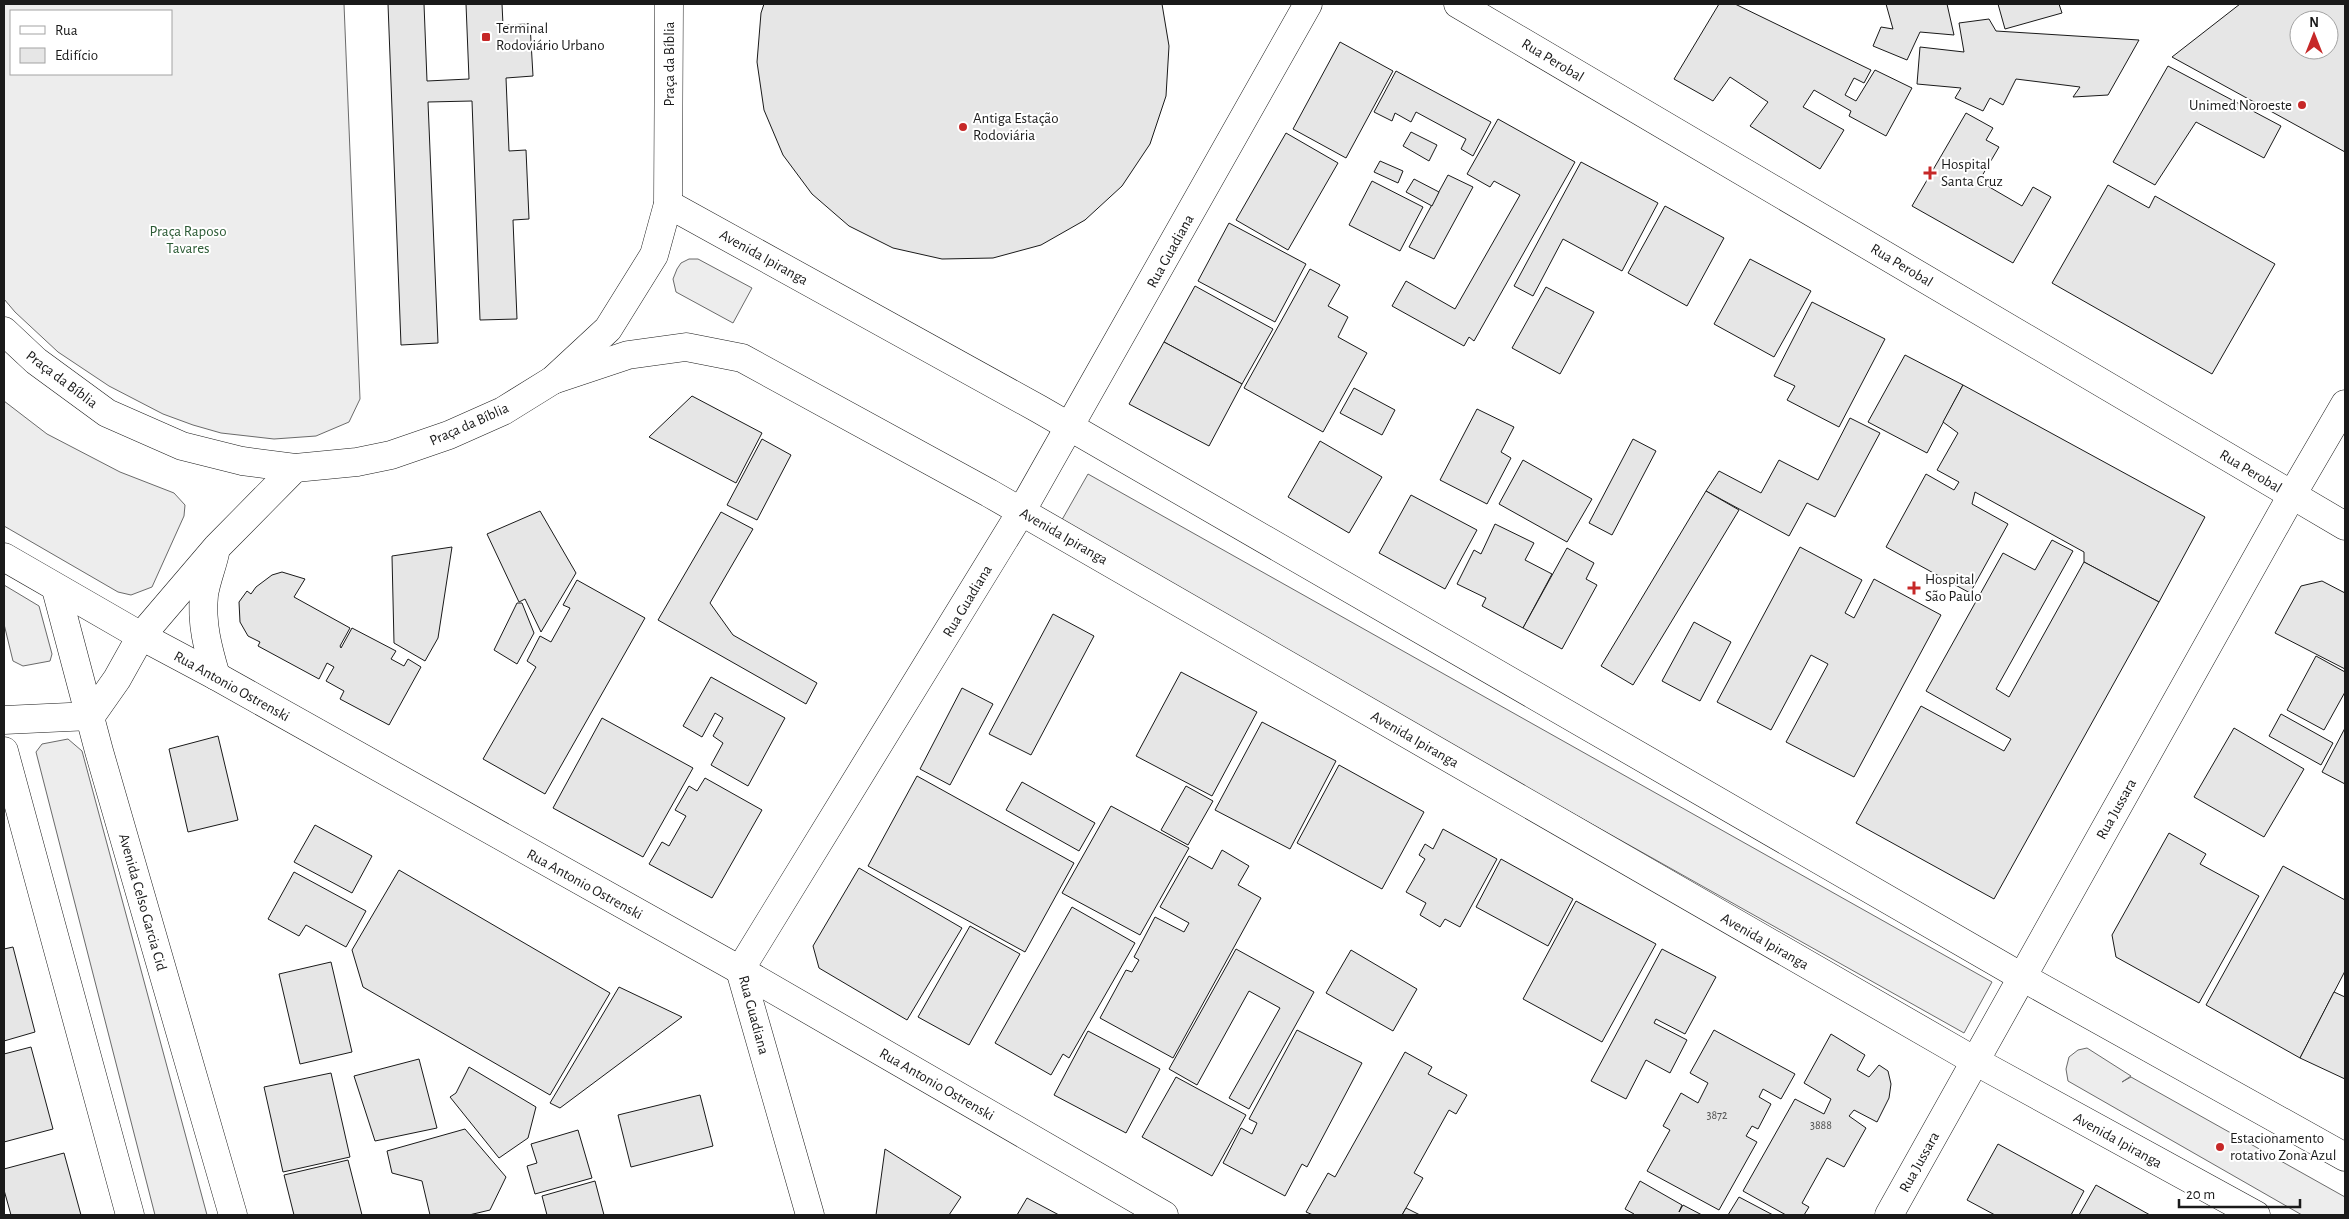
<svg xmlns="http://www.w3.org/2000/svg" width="2349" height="1219" font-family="'Alegreya Sans',sans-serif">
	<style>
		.built { fill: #ededed; stroke: #6a6a6a; fill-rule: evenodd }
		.building { fill: #e6e6e6; stroke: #1a1a1a; fill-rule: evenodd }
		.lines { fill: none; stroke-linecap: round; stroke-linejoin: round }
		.street-casing { stroke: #1a1a1a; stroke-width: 29 }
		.secondary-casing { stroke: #1a1a1a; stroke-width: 29 }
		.street { stroke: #fff; stroke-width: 28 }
		.secondary { stroke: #fff; stroke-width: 28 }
		.poi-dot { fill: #c62828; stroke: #fff; stroke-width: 2 }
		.labels { text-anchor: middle; stroke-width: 4; stroke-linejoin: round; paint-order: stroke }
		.number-label { font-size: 12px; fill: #4d4d4d }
		.poi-label { font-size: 15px; fill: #1a1a1a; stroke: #fff; text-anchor: start }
		.street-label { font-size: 15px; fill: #1a1a1a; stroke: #fff }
		.park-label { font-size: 15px; fill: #2b5a34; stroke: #fff }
	</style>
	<rect width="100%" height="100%" fill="#fff"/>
	<!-- built -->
	<g class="built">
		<path d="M4,4H344L360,399L349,422L316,436L274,439L221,433L193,425L163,414L109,386L58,352L15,312L4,299ZM171,11V74H11V11Z"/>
		<polygon points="689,259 698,259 752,288 733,323 676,292 673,279 677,269 681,263"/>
		<polygon points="4,401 47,434 120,472 174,493 185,505 184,516 152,587 131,595 118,592 4,526"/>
		<polygon points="1088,474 1992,982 1964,1033 1059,525"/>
		<polygon points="4,585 39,606 52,654 50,661 23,666 13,661 4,624"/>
		<polygon points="68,739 82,751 207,1215 155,1215 36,752 42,744"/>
		<polygon points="2087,1048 2131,1076 2122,1082 2131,1077 2345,1197 2345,1215 2302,1215 2068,1081 2066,1069 2069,1057 2078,1050"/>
	</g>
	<!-- building -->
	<g class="building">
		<polygon points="388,4 424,4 427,81 469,79 466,4 502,4 503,25 530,24 533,76 506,78 509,151 526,150 529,219 513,220 517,319 480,320 472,101 428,102 438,343 401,345"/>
		<polygon points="764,4 1162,4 1169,46 1166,96 1150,144 1122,186 1085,220 1041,245 993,258 942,259 893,248 849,226 812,194 783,155 764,110 757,62 761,13"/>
		<polygon points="1719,4 1735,4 1871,70 1864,83 1854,78 1845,95 1856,101 1875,70 1912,88 1886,136 1849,116 1851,111 1814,90 1803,107 1844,130 1820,169 1750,126 1768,102 1730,77 1713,101 1674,79"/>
		<polygon points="1886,4 1947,4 1954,35 1920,32 1907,60 1873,46 1881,27 1893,29"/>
		<polygon points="1998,4 2059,4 2062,13 2005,29"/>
		<path d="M2240,4H2345V152L2172,57ZM2299,20H2329V50H2299Z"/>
		<polygon points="1989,19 1996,31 2139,40 2108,95 2073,97 2080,87 2016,79 2003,105 1990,98 1983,111 1955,98 1961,88 1917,84 1920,47 1964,52 1959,23"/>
		<polygon points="1340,42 1393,71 1346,158 1293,129"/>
		<polygon points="2168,66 2281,126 2264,158 2196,122 2155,185 2113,162"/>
		<polygon points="1396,71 1491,122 1473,156 1461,149 1466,139 1416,112 1411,122 1395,113 1392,121 1374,112"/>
		<polygon points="1966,113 1993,128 1986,140 1999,147 1979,181 2022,206 2033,187 2051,197 2013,263 1912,206"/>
		<polygon points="1498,119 1575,162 1474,341 1469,337 1464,346 1392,306 1406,281 1455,309 1520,195 1494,181 1490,187 1467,174"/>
		<polygon points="1411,132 1437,145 1429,161 1403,146"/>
		<polygon points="1286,133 1338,163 1288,250 1236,220"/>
		<polygon points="1380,161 1403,171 1398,183 1374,172"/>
		<polygon points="1581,162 1658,203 1622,271 1563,239 1533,296 1514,286"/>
		<polygon points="1448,175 1473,187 1434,259 1409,247"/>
		<polygon points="1414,179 1439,192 1432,206 1406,192"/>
		<polygon points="1372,181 1423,207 1400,251 1349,225"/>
		<polygon points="2108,185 2149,208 2155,196 2275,264 2212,374 2052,283"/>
		<polygon points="1665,206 1724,238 1687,306 1628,273"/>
		<polygon points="1229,223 1306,264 1275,322 1198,281"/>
		<polygon points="1750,259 1811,291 1774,357 1714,324"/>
		<polygon points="1310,269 1340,285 1328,306 1348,317 1338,337 1367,353 1323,432 1244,388"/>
		<polygon points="1195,286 1273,329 1242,384 1164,342"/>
		<polygon points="1546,287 1594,312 1560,374 1512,348"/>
		<polygon points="1812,302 1885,339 1839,427 1787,400 1795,386 1774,376"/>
		<polygon points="1164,342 1242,384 1209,446 1129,404"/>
		<polygon points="1905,355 1963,385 1927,453 1868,422"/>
		<polygon points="1963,385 2205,517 2159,602 2084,562 2084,552 1975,492 1972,504 2008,524 1970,593 1886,547 1926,474 1954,490 1959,482 1937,470 1958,433 1943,422"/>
		<polygon points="1354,388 1395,410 1382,435 1340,413"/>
		<polygon points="692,396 762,433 736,483 649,437"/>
		<polygon points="1477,409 1514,427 1501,452 1511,458 1487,504 1440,480"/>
		<polygon points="1850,418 1880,433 1835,517 1807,503 1789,536 1706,491 1719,471 1761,493 1779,460 1818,480"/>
		<polygon points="762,439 791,455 757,520 727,505"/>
		<polygon points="1633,439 1656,451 1612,535 1589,523"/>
		<polygon points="1320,441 1382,477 1349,533 1288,497"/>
		<polygon points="1523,460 1592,499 1567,542 1499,504"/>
		<polygon points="1706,491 1739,510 1633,685 1601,666"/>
		<polygon points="1411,495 1477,530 1445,589 1379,553"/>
		<polygon points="540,511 576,573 541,632 525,599 519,602 487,534"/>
		<polygon points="721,512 753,529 710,603 733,635 817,683 806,704 658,620"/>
		<polygon points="1495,524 1534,543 1525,560 1552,574 1523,628 1482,606 1486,598 1457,584 1474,550 1481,554"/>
		<polygon points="2052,540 2073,551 1996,689 2009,697 2084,562 2159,602 1994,899 1856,823 1921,706 2004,751 2011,739 1926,691 2003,553 2035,570"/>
		<polygon points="452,547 438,638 425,661 394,643 392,556"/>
		<polygon points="1800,547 1862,580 1845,613 1854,618 1874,579 1941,615 1854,777 1786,742 1828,664 1811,655 1771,730 1717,702"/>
		<polygon points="1567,548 1594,563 1586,579 1597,585 1562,649 1523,628"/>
		<polygon points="282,572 305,579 294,597 350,628 340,646 341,648 352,628 396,651 391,659 404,666 408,659 421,667 389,725 340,699 344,691 326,681 334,667 327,663 319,679 258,646 260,642 248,636 240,622 239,602 247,591 251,594 256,587 272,575"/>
		<polygon points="577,580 645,618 545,794 483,759 536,667 527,661 540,636 551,642 570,608 563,605"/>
		<polygon points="2322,581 2345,593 2345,669 2275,633 2301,586"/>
		<polygon points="517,603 522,603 534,633 517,664 494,650"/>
		<polygon points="1053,614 1094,636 1031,755 989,734"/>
		<polygon points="1694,622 1731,642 1700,701 1662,681"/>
		<polygon points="2316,656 2345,672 2345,692 2324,730 2287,710"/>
		<polygon points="1181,672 1257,712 1212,796 1136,756"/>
		<polygon points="711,677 785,718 748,786 711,765 723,743 713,736 723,718 715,713 702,737 683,726"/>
		<polygon points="962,688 993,704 950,785 920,769"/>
		<polygon points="2281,714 2333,743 2321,765 2269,736"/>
		<polygon points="602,718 693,768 643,857 553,808"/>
		<polygon points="1262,722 1336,761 1290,849 1215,810"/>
		<polygon points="2234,728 2304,769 2264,837 2194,797"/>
		<polygon points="2345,728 2345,784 2322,772"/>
		<polygon points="218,736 238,820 188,832 169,749"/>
		<polygon points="1339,765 1424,812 1382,889 1297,843"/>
		<polygon points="917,776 1074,863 1025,952 868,866"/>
		<polygon points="705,778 762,810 712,898 649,864 662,842 669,846 686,816 675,810 689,786 697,791"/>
		<polygon points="1022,782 1095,823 1079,851 1006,810"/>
		<polygon points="1186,786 1213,801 1188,845 1161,830"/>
		<polygon points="1111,806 1189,848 1140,935 1062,893"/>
		<polygon points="315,825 372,856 352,893 294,862"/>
		<polygon points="1443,829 1497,859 1460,927 1445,919 1440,927 1420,915 1426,903 1406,892 1425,859 1419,855 1425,844 1433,849"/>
		<polygon points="2169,833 2206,854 2200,864 2259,896 2199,1003 2116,957 2112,935"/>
		<polygon points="1222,850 1249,866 1238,885 1261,898 1173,1058 1100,1018 1126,970 1132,972 1139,960 1134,957 1155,917 1184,932 1189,923 1160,907 1189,856 1212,869"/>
		<polygon points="1501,859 1573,899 1548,946 1476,907"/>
		<polygon points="2283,866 2345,900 2345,971 2300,1058 2206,1005"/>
		<polygon points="859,868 962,928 907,1020 819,968 813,946"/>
		<polygon points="399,870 610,993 550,1095 363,987 352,950"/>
		<polygon points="294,872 366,911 346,947 306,925 299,936 268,919"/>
		<polygon points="1576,901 1656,944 1602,1042 1523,999"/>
		<polygon points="1072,907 1135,943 1069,1058 1063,1054 1051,1075 995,1043"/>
		<polygon points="970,926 1020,954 969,1045 918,1017"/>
		<polygon points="13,947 35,1032 4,1041 4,949"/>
		<polygon points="1236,949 1314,992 1249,1109 1229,1098 1280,1008 1249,991 1197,1085 1169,1069"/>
		<polygon points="1662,949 1716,977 1685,1034 1656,1019 1654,1023 1687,1040 1670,1073 1646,1060 1626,1099 1591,1081"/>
		<polygon points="1351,950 1417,989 1393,1031 1326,993"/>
		<polygon points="331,962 352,1052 300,1064 279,974"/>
		<polygon points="619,987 682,1017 560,1108 550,1103"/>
		<polygon points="2334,992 2345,997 2345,1079 2300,1058"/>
		<polygon points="1297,1030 1362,1063 1307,1167 1302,1164 1285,1196 1223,1163 1241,1128 1252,1134 1257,1123 1249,1119"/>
		<polygon points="1714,1030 1795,1074 1781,1099 1763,1089 1759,1097 1771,1104 1758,1129 1752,1126 1746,1136 1757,1142 1719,1210 1647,1171 1670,1130 1663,1126 1681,1093 1698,1103 1708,1083 1690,1073"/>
		<polygon points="1088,1031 1160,1069 1126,1133 1054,1095"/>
		<polygon points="1831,1034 1865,1055 1857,1070 1869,1077 1879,1065 1888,1071 1891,1084 1889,1098 1877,1122 1854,1110 1849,1116 1866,1128 1844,1167 1827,1158 1802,1203 1809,1207 1804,1215 1786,1215 1743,1191 1795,1099 1824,1114 1831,1099 1804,1083"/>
		<polygon points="31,1047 53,1129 4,1142 4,1054"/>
		<polygon points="1405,1052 1432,1067 1428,1074 1467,1095 1456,1114 1449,1110 1414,1173 1423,1178 1402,1215 1313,1215 1306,1212 1328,1173 1335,1177"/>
		<polygon points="419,1059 437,1128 375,1141 354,1076"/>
		<polygon points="469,1067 536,1107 528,1138 499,1158 450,1097 456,1093"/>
		<polygon points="331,1073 350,1157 283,1172 264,1087"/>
		<polygon points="1176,1077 1246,1115 1212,1176 1142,1137"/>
		<polygon points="700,1095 713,1146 631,1167 618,1115"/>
		<polygon points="465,1129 506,1177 490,1210 469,1215 430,1215 422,1181 392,1173 387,1151"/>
		<polygon points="578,1130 592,1178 535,1194 527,1166 537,1163 531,1144"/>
		<polygon points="1998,1144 2084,1191 2071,1215 1995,1215 1967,1200"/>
		<polygon points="885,1149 961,1197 949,1215 876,1215"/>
		<polygon points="64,1153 81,1215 11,1215 4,1190 4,1169"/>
		<polygon points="348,1160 362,1215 294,1215 284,1175"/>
		<polygon points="595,1181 604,1215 547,1215 542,1196"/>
		<polygon points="1640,1181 1682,1205 1679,1212 1683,1205 1702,1215 1633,1215 1634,1214 1625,1209"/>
		<polygon points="2096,1185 2150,1215 2079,1215"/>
		<polygon points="1739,1197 1773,1215 1728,1215"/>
		<polygon points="1027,1198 1059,1215 1017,1215"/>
		<polygon points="1406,1208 1420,1215 1402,1215"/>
	</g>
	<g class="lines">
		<!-- street casing -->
		<g class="street-casing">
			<g id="street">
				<polyline points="1458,4 2345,526"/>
				<polyline points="810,1215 740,970 1021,512 1308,4"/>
				<polyline points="1889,1215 2292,495 2345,404"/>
			</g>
		</g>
		<!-- secondary casing -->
		<g class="secondary-casing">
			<g id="secondary">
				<polyline points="668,204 1039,409 2022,977 2345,1157"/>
				<polyline points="4,331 36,361 107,413 182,446 242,461 295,468 357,462 391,455 449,435 503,411 553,380 608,329 654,255 668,204 669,4"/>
				<polyline points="553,380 628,355 686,347 742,358 989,493 1975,1061 2256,1215"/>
				<path d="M215,553C212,567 206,581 204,595C201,623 208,649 216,676"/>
				<polyline points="4,557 141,636 216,676 740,970 1164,1215"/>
				<polyline points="56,589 99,751 233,1215"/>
				<polyline points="4,720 91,716 117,679 141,636 217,547 295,468"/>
				<polyline points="4,751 130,1215"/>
			</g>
		</g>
		<!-- street -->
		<use href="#street" class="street"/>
		<!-- secondary -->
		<use href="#secondary" class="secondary"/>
	</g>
	<!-- markers -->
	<g class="poi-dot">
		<rect x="481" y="32" width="10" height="10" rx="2.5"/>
		<circle cx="2302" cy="105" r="5"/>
		<circle cx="963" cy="127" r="5"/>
		<path d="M1927.5 165.5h5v5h5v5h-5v5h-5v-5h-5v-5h5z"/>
		<path d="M1911.5 580.5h5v5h5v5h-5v5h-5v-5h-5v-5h5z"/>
		<circle cx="2220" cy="1147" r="5"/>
	</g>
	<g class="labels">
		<!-- number labels -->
		<g class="number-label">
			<text x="1717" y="1119">3872</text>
			<text x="1821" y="1129">3888</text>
		</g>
		<!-- poi labels -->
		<g class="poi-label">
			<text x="496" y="33">Terminal<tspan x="496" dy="17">Rodoviário Urbano</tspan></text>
			<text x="2292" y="110" text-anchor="end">Unimed Noroeste</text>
			<text x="973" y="123">Antiga Estação<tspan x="973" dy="17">Rodoviária</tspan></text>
			<text x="1941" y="169">Hospital<tspan x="1941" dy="17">Santa Cruz</tspan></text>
			<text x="1925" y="584">Hospital<tspan x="1925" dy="17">São Paulo</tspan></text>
			<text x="2230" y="1143">Estacionamento<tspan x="2230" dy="17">rotativo Zona Azul</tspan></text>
		</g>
		<!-- street labels -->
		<g class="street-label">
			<text transform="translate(1553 60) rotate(31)" y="5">Rua Perobal</text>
			<text transform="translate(669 64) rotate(-90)" y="5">Praça da Bíblia</text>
			<text transform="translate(1170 251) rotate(-61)" y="5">Rua Guadiana</text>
			<text transform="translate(764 257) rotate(29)" y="5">Avenida Ipiranga</text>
			<text transform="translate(1902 265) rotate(31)" y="5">Rua Perobal</text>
			<text transform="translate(62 379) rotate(37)" y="5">Praça da Bíblia</text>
			<text transform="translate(469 424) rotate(-24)" y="5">Praça da Bíblia</text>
			<text transform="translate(2251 471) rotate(31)" y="5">Rua Perobal</text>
			<text transform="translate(1064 536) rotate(30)" y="5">Avenida Ipiranga</text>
			<text transform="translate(967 601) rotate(-59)" y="5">Rua Guadiana</text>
			<text transform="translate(232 686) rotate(29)" y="5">Rua Antonio Ostrenski</text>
			<text transform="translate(1415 739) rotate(30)" y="5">Avenida Ipiranga</text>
			<text transform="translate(2116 809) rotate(-61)" y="5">Rua Jussara</text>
			<text transform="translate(585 884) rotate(29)" y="5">Rua Antonio Ostrenski</text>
			<text transform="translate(143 902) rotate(74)" y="5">Avenida Celso Garcia Cid</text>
			<text transform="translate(1765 941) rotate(30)" y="5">Avenida Ipiranga</text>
			<text transform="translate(754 1015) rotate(75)" y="5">Rua Guadiana</text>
			<text transform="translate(937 1084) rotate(30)" y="5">Rua Antonio Ostrenski</text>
			<text transform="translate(2118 1140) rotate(29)" y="5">Avenida Ipiranga</text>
			<text transform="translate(1919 1162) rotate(-61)" y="5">Rua Jussara</text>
		</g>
		<!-- park labels -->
		<g class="park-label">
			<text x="188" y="236">Praça Raposo<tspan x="188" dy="17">Tavares</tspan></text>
		</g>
	</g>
	<!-- border -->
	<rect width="2349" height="1219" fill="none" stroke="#1a1a1a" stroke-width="10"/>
	<!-- legend -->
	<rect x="10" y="10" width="162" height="65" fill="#ffffff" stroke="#a3a3a3"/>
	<rect x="20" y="26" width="25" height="8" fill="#ffffff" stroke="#a3a3a3"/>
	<text x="55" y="35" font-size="15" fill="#1a1a1a">Rua</text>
	<rect x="20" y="48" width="25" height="15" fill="#e6e6e6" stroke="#a3a3a3"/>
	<text x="55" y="60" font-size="15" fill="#1a1a1a">Edifício</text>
	<!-- north arrow -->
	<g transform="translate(2314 35)"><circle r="24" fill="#ffffff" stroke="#a3a3a3"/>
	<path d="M0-4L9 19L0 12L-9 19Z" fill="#c62828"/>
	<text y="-8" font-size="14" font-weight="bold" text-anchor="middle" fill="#1a1a1a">N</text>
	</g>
	<!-- scale -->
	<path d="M2179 1199v8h121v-8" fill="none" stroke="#1a1a1a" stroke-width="2.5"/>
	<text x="2186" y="1199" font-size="15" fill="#1a1a1a" stroke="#ffffff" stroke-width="4" paint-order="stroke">20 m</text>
</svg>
